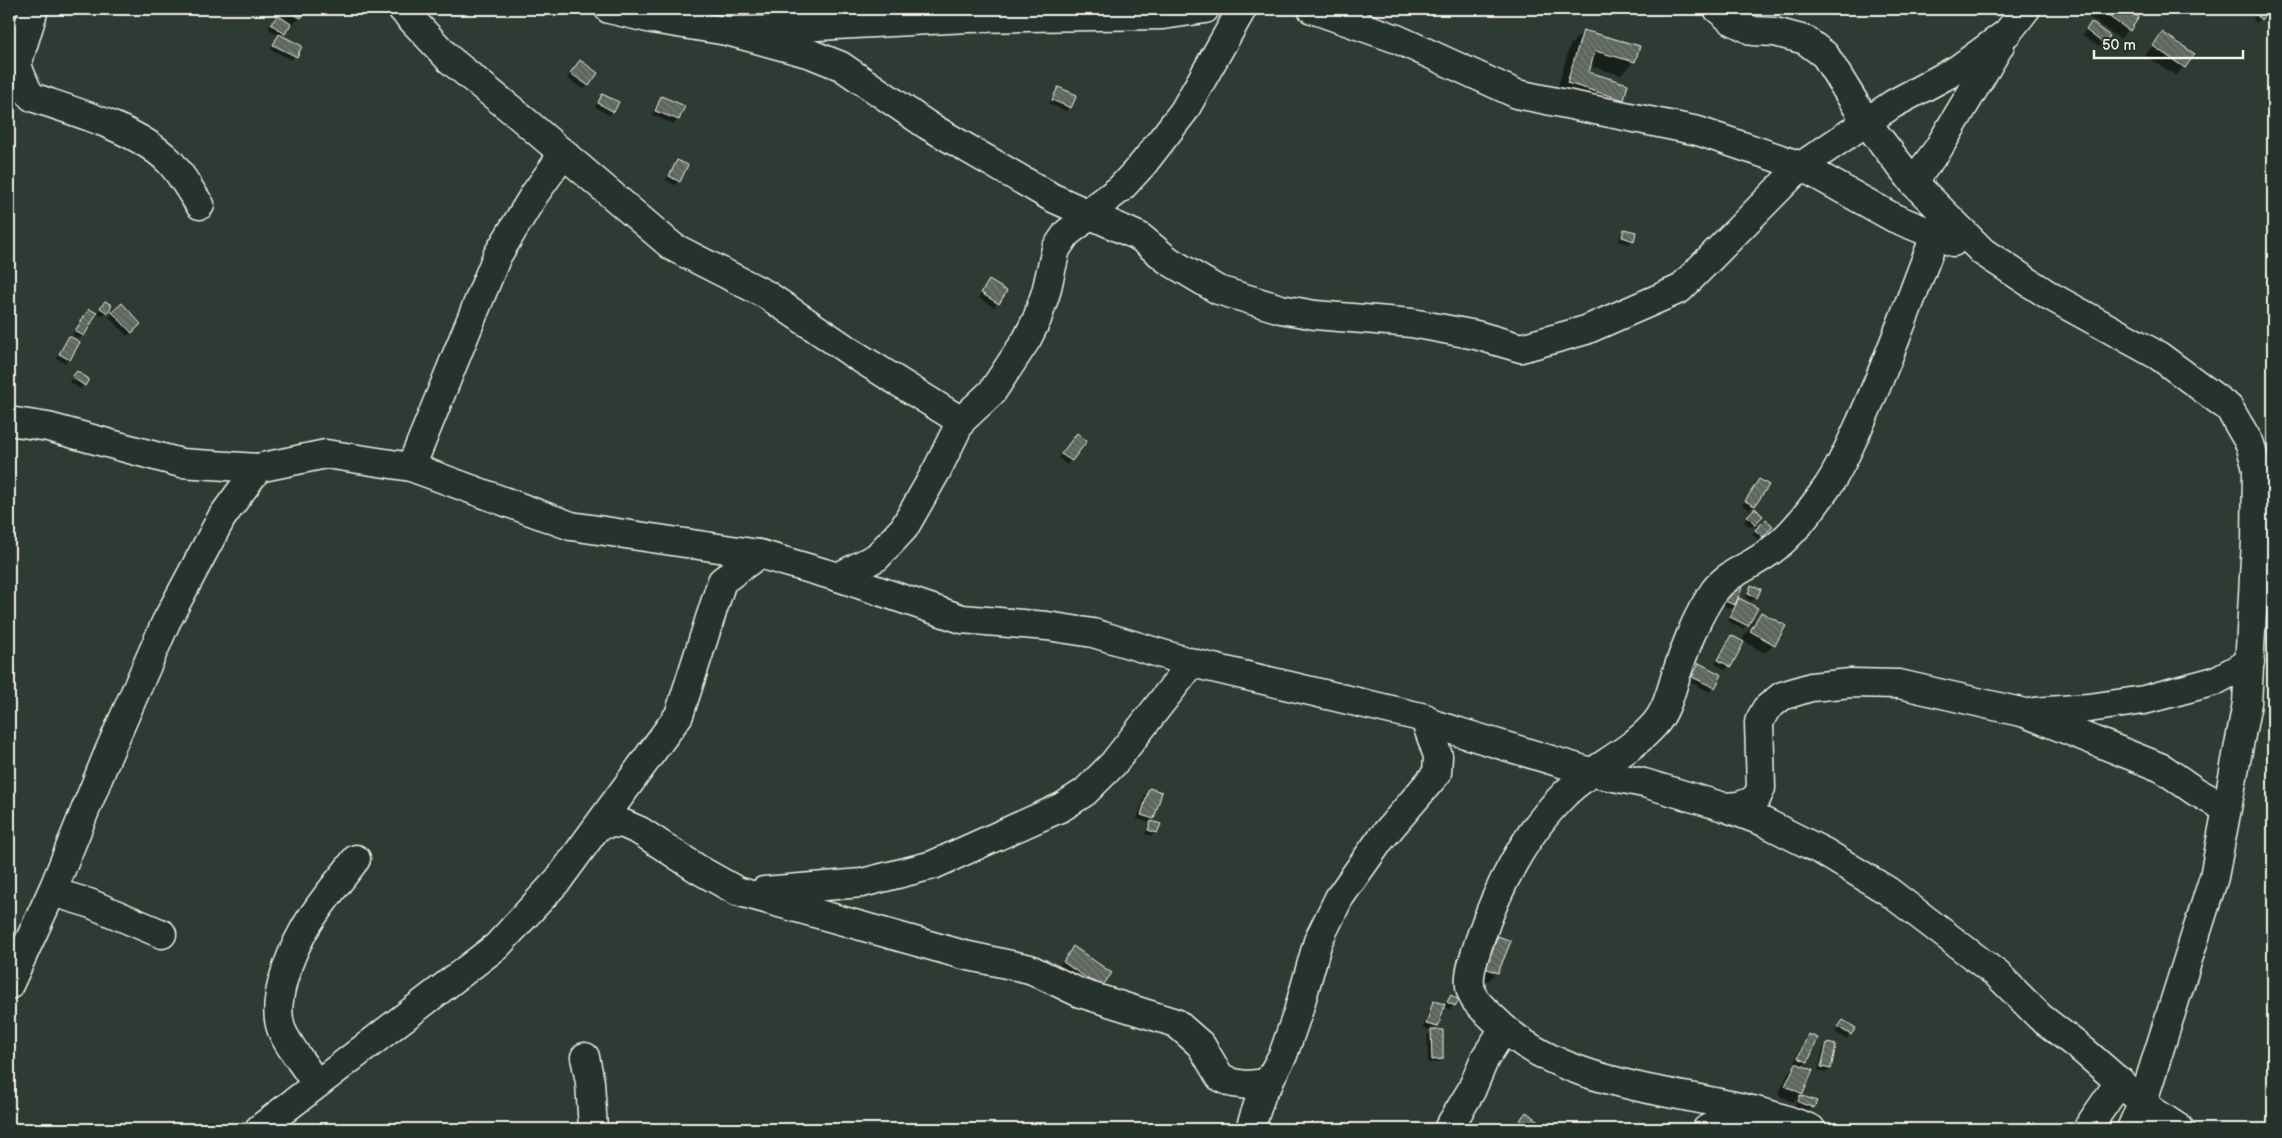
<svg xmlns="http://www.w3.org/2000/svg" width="2282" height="1138" font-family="'Balsamiq Sans',sans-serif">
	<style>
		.shadow { fill: #0007 }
		.building { fill: url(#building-back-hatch); stroke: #f4f1e8 }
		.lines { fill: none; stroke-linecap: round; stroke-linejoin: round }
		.minor-casing { stroke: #f4f1e8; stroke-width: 31 }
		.minor { stroke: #26332d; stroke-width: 28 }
	</style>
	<defs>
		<pattern id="building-back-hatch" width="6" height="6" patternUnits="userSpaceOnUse" patternTransform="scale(1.25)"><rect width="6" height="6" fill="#5c655e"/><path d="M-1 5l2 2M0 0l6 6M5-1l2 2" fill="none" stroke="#747c75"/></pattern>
	</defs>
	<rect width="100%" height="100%" fill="#2e3b34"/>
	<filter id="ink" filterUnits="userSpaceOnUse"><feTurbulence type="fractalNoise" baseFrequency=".02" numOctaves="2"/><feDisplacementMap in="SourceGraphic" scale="10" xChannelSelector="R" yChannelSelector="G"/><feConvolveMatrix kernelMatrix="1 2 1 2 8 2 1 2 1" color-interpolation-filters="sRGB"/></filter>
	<g filter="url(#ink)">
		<!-- shadow -->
		<g class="shadow">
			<polygon points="278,9 304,9 300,18 291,26 289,25 280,36 300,47 292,60 270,49 279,36 268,28 276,18 273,17"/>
			<polygon points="2095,9 2124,9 2137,18 2120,39 2089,17"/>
			<polygon points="2261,9 2266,13 2256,23 2253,19"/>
			<polygon points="2087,28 2103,43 2099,47 2082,35"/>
			<polygon points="1583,31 1634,61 1621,75 1590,66 1588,73 1622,99 1609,113 1555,97 1570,45"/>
			<polygon points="2162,34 2184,67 2176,76 2145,55"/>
			<polygon points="576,66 597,73 584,90 567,78"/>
			<polygon points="1058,88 1070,107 1066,111 1049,104"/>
			<polygon points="603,95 613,111 609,115 595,107"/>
			<polygon points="661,98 678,119 674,124 652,115 657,102"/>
			<polygon points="678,161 679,181 675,185 666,180"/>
			<polygon points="1625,230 1633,240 1629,244 1619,241 1621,234"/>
			<polygon points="985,286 1005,292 994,307 978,298"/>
			<polygon points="105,302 110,306 103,316 97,313"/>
			<polygon points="122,305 140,324 127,336 109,317"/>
			<polygon points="89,310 83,335 79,339 72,335"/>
			<polygon points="70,338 69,359 65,363 56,358"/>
			<polygon points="73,376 88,380 80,389 69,382"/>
			<polygon points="1073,439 1086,441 1067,465 1058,458"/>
			<polygon points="1759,480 1767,486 1750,510 1742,505"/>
			<polygon points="1755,510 1761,516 1750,527 1744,521"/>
			<polygon points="1766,521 1772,526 1758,540 1752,534"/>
			<polygon points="1752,587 1756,597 1752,601 1745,598"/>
			<polygon points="1740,589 1734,605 1739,600 1747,625 1743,629 1727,621 1733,609 1721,605 1727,590"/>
			<polygon points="1761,614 1784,626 1774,644 1765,653 1743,641 1726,670 1715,664 1727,641 1731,637 1741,642 1753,622"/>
			<polygon points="1699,664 1720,675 1710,692 1689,681"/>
			<polygon points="1149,790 1160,793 1153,819 1150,822 1159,824 1152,836 1145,834 1150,823 1137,819 1145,794"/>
			<polygon points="1499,937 1497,972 1488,981 1477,976 1490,946"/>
			<polygon points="1073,948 1100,988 1055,971"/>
			<polygon points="1451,996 1457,1000 1450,1010 1443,1006 1437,1027 1432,1031 1442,1059 1438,1063 1428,1063 1427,1035 1432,1031 1423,1028 1430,1006 1434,1002 1444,1005"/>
			<polygon points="1843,1022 1854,1029 1846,1039 1835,1032"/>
			<polygon points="1808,1035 1807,1061 1802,1067 1802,1093 1799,1096 1815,1102 1809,1111 1795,1106 1797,1098 1793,1102 1778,1095 1788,1073 1797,1063 1795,1062 1804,1039"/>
			<polygon points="1827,1044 1835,1046 1830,1069 1826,1073 1818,1071 1823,1048"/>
			<polygon points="1526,1114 1548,1128 1548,1129 1524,1129 1517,1125"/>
		</g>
		<!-- building -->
		<g class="building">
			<polygon points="282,9 306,9 301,18"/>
			<polygon points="2098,9 2126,9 2139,17 2130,31"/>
			<polygon points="2261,9 2268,13 2261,20 2256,14"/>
			<polygon points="278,15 291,24 285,34 271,24"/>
			<polygon points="2091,22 2110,36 2104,44 2086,30"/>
			<polygon points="1583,30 1640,46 1635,62 1595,51 1589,72 1628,84 1624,100 1567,83"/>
			<polygon points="2162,32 2195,54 2185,68 2153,46"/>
			<polygon points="279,34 302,46 297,57 273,45"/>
			<polygon points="580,60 598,73 589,86 570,73"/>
			<polygon points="1058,87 1077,95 1071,108 1052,100"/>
			<polygon points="602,94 619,102 614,112 598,103"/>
			<polygon points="661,96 685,106 679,120 655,111"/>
			<polygon points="677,160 688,165 680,182 669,176"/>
			<polygon points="1624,229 1636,232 1634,241 1622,237"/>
			<polygon points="989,280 1007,291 999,304 981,293"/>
			<polygon points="105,301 112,305 108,313 100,308"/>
			<polygon points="122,303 141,324 132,333 112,312"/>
			<polygon points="89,309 97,313 84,336 75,331"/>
			<polygon points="69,336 80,342 70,360 59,354"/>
			<polygon points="77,371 89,379 85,386 72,377"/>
			<polygon points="1077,433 1087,441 1072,461 1061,454"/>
			<polygon points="1759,479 1769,485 1755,506 1745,501"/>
			<polygon points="1755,508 1763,516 1755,524 1747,516"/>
			<polygon points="1766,519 1773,526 1763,537 1755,530"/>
			<polygon points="1731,584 1742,588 1735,605 1725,601"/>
			<polygon points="1751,585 1761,589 1757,598 1748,594"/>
			<polygon points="1739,598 1758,608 1748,626 1730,617"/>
			<polygon points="1761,612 1786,626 1775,645 1750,631"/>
			<polygon points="1731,635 1744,642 1731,667 1718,660"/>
			<polygon points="1699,663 1722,675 1715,688 1692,677"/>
			<polygon points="1149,788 1162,792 1154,819 1141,815"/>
			<polygon points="1151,821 1161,824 1157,833 1148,830"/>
			<polygon points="1498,936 1511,941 1498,973 1485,968"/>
			<polygon points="1073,946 1112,973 1101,988 1063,962"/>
			<polygon points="1451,995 1459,1000 1455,1006 1447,1002"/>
			<polygon points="1433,1001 1445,1004 1438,1027 1426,1024"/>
			<polygon points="1843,1020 1856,1028 1851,1035 1838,1027"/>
			<polygon points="1431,1030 1443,1030 1443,1059 1432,1060"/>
			<polygon points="1808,1034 1818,1038 1808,1062 1798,1058"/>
			<polygon points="1827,1043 1836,1045 1831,1069 1821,1067"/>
			<polygon points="1796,1063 1813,1070 1803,1094 1785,1086"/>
			<polygon points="1800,1095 1817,1101 1814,1108 1798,1102"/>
			<polygon points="1526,1112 1550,1128 1549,1129 1534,1129 1520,1120"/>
		</g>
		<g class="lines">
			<!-- minor casing -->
			<g class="minor-casing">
				<g id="minor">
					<polyline points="402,9 449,59 512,110 673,247 767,295 852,353 961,421"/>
					<polyline points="609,9 652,19 727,31 781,30 817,26 967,18 1163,15 1205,9"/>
					<polyline points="1312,9 1397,39 1517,94 1698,131 1801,166 1894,218 1953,242"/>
					<polyline points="1718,9 1731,20 1753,31 1775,32 1805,40 1825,55 1867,123 1913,182 1983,252 2050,296 2159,356 2229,408 2250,444 2257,469 2256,541 2247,703 2214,877 2143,1101 2131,1129"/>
					<polyline points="727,31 811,54 841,66 927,125 1053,198 1140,237 1169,261 1218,290 1281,309 1315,315 1412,323 1476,335 1521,348 1586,330 1680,289 1801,166 1893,104 1958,69 2007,33 2026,9"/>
					<path d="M16,63L27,90L32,97C75,112 137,129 169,161C181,173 190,191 200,205"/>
					<polyline points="12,81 34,9"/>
					<polyline points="1913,182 1938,149 2000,45"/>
					<polyline points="9,421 48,427 181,463 258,468"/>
					<polyline points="411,467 497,256 534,195 564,153"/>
					<polyline points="838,577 877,557 904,528 937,470 961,421 992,392 1027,339 1037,319 1046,292 1056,249 1067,233 1079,224 1088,213 1120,189 1143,164 1184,111 1242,9"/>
					<polyline points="2034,712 2089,708 2144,700 2215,681 2250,662"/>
					<polyline points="1724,807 1764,822 1824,852 1888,891 1998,975 2040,1017 2084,1051 2154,1112 2180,1129"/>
					<polyline points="600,825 613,823 624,824 640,831 698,869 737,891 964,955 1030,969 1080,993 1176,1023 1201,1045 1220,1077 1233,1083 1247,1085 1269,1083"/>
					<polyline points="764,891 862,883 933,865 1062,807 1085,792 1113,764 1192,663"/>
					<polyline points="52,892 89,903 162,934"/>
					<polyline points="9,985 54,887 108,754 166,622 222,517 258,468 326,454 411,467 571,526 759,554 838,577 962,619 1047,626 1093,633 1192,663 1425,718 1426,722 1594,773 1644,783 1724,807 1739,806 1750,802 1757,797 1761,788 1759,722 1766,709 1782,696 1811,687 1851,683 1899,684 2025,713 2162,768 2195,791 2225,808"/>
					<polyline points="585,1057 590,1082 593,1129"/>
					<path d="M316,1084C306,1067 291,1050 283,1033C269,1005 290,955 304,930C318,905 339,882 356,859"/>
					<polyline points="259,1129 497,946 559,879 679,715 722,581 759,554"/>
					<polyline points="1250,1129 1262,1093 1283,1055 1298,1012 1318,941 1339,898 1380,840 1437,773 1438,756 1426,722"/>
					<polyline points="1448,1129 1471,1091 1485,1058 1504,1029"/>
					<polyline points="1707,1129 1747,1109"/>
					<path d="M1811,1129C1710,1086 1572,1100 1492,1017C1486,1011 1478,1005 1474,998C1464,981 1474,959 1479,942C1497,888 1526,831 1567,792C1594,767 1629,753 1654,725C1667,711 1671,690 1677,672C1687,643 1697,615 1715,590C1728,573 1751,566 1768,553C1792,536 1811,510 1828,486C1840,468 1849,448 1858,428C1887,366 1910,300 1935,236"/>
					<polyline points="2087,1129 2120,1081"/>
				</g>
			</g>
			<!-- minor -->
			<use href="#minor" class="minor"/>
		</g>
	</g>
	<!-- margin -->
	<rect width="2282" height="1138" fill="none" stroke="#26332d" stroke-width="30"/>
	<rect x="15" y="15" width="2252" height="1108" fill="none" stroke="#f4f1e8" stroke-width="2" filter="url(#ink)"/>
	<!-- scale -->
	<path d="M2094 50v8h149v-8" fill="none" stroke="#f4f1e8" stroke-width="2.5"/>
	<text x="2102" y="50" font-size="15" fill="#f4f1e8" stroke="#26332d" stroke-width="4" paint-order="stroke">50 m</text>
</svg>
